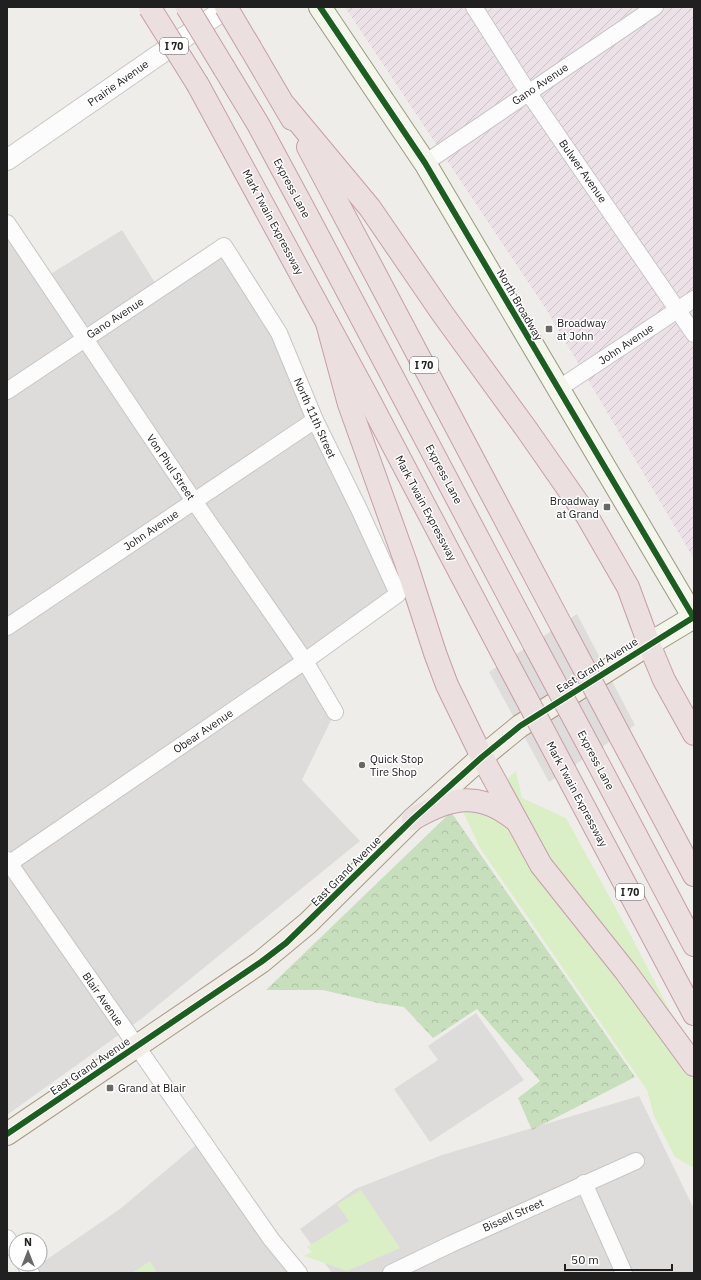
<svg xmlns="http://www.w3.org/2000/svg" width="701" height="1280" font-family="'IBM Plex Sans',sans-serif">
	<style>
		.residential { fill: #dedcda }
		.industrial { fill: url(#industrial-furrows) }
		.religious { fill: #dddcda }
		.grass { fill: #daefc5 }
		.forest { fill: url(#forest-crowns) }
		.pier { fill: #dedddb }
		.lines { fill: none; stroke-linecap: round; stroke-linejoin: round }
		.minor-casing { stroke: #c7c6c5; stroke-width: 18 }
		.tertiary-casing { stroke: #c7c6c5; stroke-width: 22 }
		.secondary-casing { stroke: #97997f; stroke-width: 24 }
		.primary-casing { stroke: #a59c85; stroke-width: 24 }
		.motorway-casing { stroke: #c79da8; stroke-width: 24 }
		.minor { stroke: #fdfcfc; stroke-width: 16 }
		.tertiary { stroke: #fdfcfc; stroke-width: 20 }
		.secondary { stroke: #f4f5eb; stroke-width: 22 }
		.primary { stroke: #f2ede6; stroke-width: 22 }
		.motorway { stroke: #ecdfe0; stroke-width: 22 }
		.motorway-bridge-casing { stroke: #c79da8; stroke-width: 24; stroke-linecap: butt }
		.motorway-bridge { stroke: #ecdfe0; stroke-width: 22 }
		.cycleway-casing { stroke: #fff; stroke-width: 8 }
		.cycleway { stroke: #1b5e20; stroke-width: 6 }
		.poi-dot { fill: #686866; stroke: #fff; stroke-width: 1.5 }
		.labels { text-anchor: middle; stroke-width: 3; stroke-linejoin: round; paint-order: stroke }
		.shield { fill: #fff; stroke: #636363; stroke-width: 1 }
		.shield-label { font-size: 10px; font-weight: bold; fill: #202020 }
		.street-label { font-size: 11px; fill: #202020; stroke: #fff }
		.poi-label { font-size: 11px; fill: #202020; stroke: #fff; text-anchor: start }
	</style>
	<defs>
		<pattern id="industrial-furrows" width="10" height="10" patternUnits="userSpaceOnUse"><rect width="10" height="10" fill="#ede1e8"/><path d="M-1 1l2-2M0 10L10 0M9 11l2-2" fill="none" stroke="#cbc1c7"/></pattern>
		<pattern id="forest-crowns" width="20" height="18" patternUnits="userSpaceOnUse"><rect width="20" height="18" fill="#c7dfbc"/><path d="M2 6a3 3 0 1 1 6 0M12 15a3 3 0 1 1 6 0" fill="none" stroke="#abbfa1"/></pattern>
	</defs>
	<rect width="100%" height="100%" fill="#efede9"/>
	<!-- residential -->
	<g class="residential">
		<polygon points="7,223 44,278 122,230 159,289 224,246 279,333 398,594 305,661 335,712 302,780 360,841 141,1019 7,1115"/>
		<polygon points="639,1096 694,1209 694,1273 332,1273 300,1229 355,1189 442,1155"/>
		<polygon points="202,1140 299,1273 31,1273 30,1271 120,1209"/>
	</g>
	<!-- industrial -->
	<polygon class="industrial" points="345,7 694,7 694,559 546,309"/>
	<!-- religious -->
	<polygon class="religious" points="476,1013 524,1080 430,1142 394,1089 438,1060 428,1046"/>
	<!-- grass -->
	<g class="grass">
		<polygon points="516,771 522,798 566,818 631,936 688,1046 558,875 512,801 508,778"/>
		<polygon points="461,807 483,809 510,827 523,855 669,1041 694,1079 694,1168 675,1157 654,1116 647,1090 480,848"/>
		<polygon points="361,1190 400,1248 347,1271 304,1256 312,1252 307,1247 349,1221 337,1204"/>
		<polygon points="150,1261 157,1273 132,1273"/>
	</g>
	<!-- forest -->
	<polygon class="forest" points="451,812 635,1077 532,1130 518,1098 540,1081 477,1009 433,1038 404,1007 378,1003 323,990 266,990"/>
	<!-- pier -->
	<polygon class="pier" points="577,614 635,725 549,782 489,672"/>
	<g class="lines">
		<!-- minor casing -->
		<g class="minor-casing">
			<g id="minor">
				<polyline points="474,7 528,92 694,334"/>
				<polyline points="425,163 655,7"/>
				<polyline points="7,223 194,501 305,661 335,712"/>
				<polyline points="558,389 694,299"/>
				<polyline points="7,391 224,246 279,333 315,420 358,507 398,594 305,661 7,865"/>
				<polyline points="7,627 315,420"/>
				<polyline points="7,860 271,1239 299,1273"/>
				<polyline points="584,1183 624,1273"/>
				<polyline points="7,1238 16,1251"/>
				<polyline points="25,1264 31,1273"/>
				<polyline points="391,1273 451,1244 636,1161"/>
			</g>
		</g>
		<!-- tertiary casing -->
		<g class="tertiary-casing">
			<polyline id="tertiary" points="7,160 228,7"/>
		</g>
		<!-- secondary casing -->
		<g class="secondary-casing">
			<g id="secondary">
				<polyline points="320,7 425,163 694,618"/>
				<polyline points="649,644 694,617"/>
			</g>
		</g>
		<!-- primary casing -->
		<g class="primary-casing">
			<polyline id="primary" points="7,1134 261,962 308,923 413,819 482,757 520,726 649,644"/>
		</g>
		<!-- motorway casing -->
		<g class="motorway-casing">
			<g id="motorway">
				<polyline points="251,49 292,119"/>
				<polyline points="224,68 258,124 307,215 534,644"/>
				<polyline points="198,85 368,398 507,662"/>
				<polyline points="286,107 370,208 442,313 527,430 587,516 628,587 649,644 664,680 694,734"/>
				<polyline points="308,147 561,625"/>
				<polyline points="327,323 349,404 406,563 435,653 447,685 482,757 541,865 626,972 694,1065"/>
				<polyline points="620,736 694,875"/>
				<polyline points="593,754 694,945"/>
				<polyline points="565,771 694,1014"/>
				<path d="M413,819C450,797 479,791 514,819"/>
			</g>
		</g>
		<!-- minor -->
		<use href="#minor" class="minor"/>
		<!-- tertiary -->
		<use href="#tertiary" class="tertiary"/>
		<!-- secondary -->
		<use href="#secondary" class="secondary"/>
		<!-- primary -->
		<use href="#primary" class="primary"/>
		<!-- motorway -->
		<use href="#motorway" class="motorway"/>
		<!-- motorway-bridge casing -->
		<g class="motorway-bridge-casing">
			<g id="motorway-bridge">
				<polyline points="187,7 224,68"/>
				<polyline points="226,7 251,49"/>
				<polyline points="150,8 198,85"/>
				<polyline points="561,625 620,736"/>
				<polyline points="534,644 593,754"/>
				<polyline points="507,662 565,771"/>
			</g>
		</g>
		<!-- motorway-bridge -->
		<use href="#motorway-bridge" class="motorway-bridge"/>
		<!-- cycleway casing -->
		<g class="cycleway-casing">
			<g id="cycleway">
				<polyline points="320,7 425,163 694,618"/>
				<polyline points="7,1134 261,962 286,943 413,819 482,757 520,726 694,617"/>
			</g>
		</g>
		<!-- cycleway -->
		<use href="#cycleway" class="cycleway"/>
	</g>
	<!-- markers -->
	<g class="poi-dot">
		<rect x="545" y="325" width="8" height="8" rx="2"/>
		<rect x="603" y="503" width="8" height="8" rx="2"/>
		<circle cx="362" cy="765" r="4"/>
		<rect x="106" y="1084" width="8" height="8" rx="2"/>
	</g>
	<g class="labels">
		<!-- shield labels -->
		<g class="shield">
			<rect x="160" y="38" width="28" height="16" rx="3"/>
			<rect x="410" y="357" width="28" height="16" rx="3"/>
			<rect x="616" y="884" width="28" height="16" rx="3"/>
		</g>
		<g class="shield-label">
			<text x="174" y="50">I 70</text>
			<text x="424" y="369">I 70</text>
			<text x="630" y="896">I 70</text>
		</g>
		<!-- street labels -->
		<g class="street-label">
			<text transform="translate(118 83) rotate(-35)" y="4">Prairie Avenue</text>
			<text transform="translate(540 84) rotate(-34)" y="4">Gano Avenue</text>
			<text transform="translate(583 171) rotate(55)" y="4">Bulwer Avenue</text>
			<text transform="translate(292 188) rotate(62)" y="4">Express Lane</text>
			<text transform="translate(273 222) rotate(62)" y="4">Mark Twain Expressway</text>
			<text transform="translate(520 305) rotate(60)" y="4">North Broadway</text>
			<text transform="translate(115 318) rotate(-33)" y="4">Gano Avenue</text>
			<text transform="translate(626 344) rotate(-34)" y="4">John Avenue</text>
			<text transform="translate(315 418) rotate(66)" y="4">North 11th Street</text>
			<text transform="translate(171 467) rotate(56)" y="4">Von Phul Street</text>
			<text transform="translate(444 474) rotate(62)" y="4">Express Lane</text>
			<text transform="translate(426 508) rotate(62)" y="4">Mark Twain Expressway</text>
			<text transform="translate(151 530) rotate(-34)" y="4">John Avenue</text>
			<text transform="translate(597 665) rotate(-32)" y="4">East Grand Avenue</text>
			<text transform="translate(203 731) rotate(-34)" y="4">Obear Avenue</text>
			<text transform="translate(596 760) rotate(62)" y="4">Express Lane</text>
			<text transform="translate(577 794) rotate(62)" y="4">Mark Twain Expressway</text>
			<text transform="translate(346 871) rotate(-45)" y="4">East Grand Avenue</text>
			<text transform="translate(103 999) rotate(55)" y="4">Blair Avenue</text>
			<text transform="translate(90 1066) rotate(-34)" y="4">East Grand Avenue</text>
			<text transform="translate(513 1215) rotate(-24)" y="4">Bissell Street</text>
		</g>
		<!-- poi labels -->
		<g class="poi-label">
			<text x="557" y="327">Broadway<tspan x="557" dy="13">at John</tspan></text>
			<text x="599" y="505" text-anchor="end">Broadway<tspan x="599" dy="13">at Grand</tspan></text>
			<text x="370" y="763">Quick Stop<tspan x="370" dy="13">Tire Shop</tspan></text>
			<text x="118" y="1092">Grand at Blair</text>
		</g>
	</g>
	<!-- border -->
	<rect width="701" height="1280" fill="none" stroke="#202020" stroke-width="16"/>
	<!-- north arrow -->
	<g transform="translate(28 1252)"><circle r="19" fill="#ffffff" stroke="#a6a6a6"/>
	<path d="M0-3L7 15L0 10L-7 15Z" fill="#686866"/>
	<text y="-6" font-size="11" font-weight="bold" text-anchor="middle" fill="#202020">N</text>
	</g>
	<!-- scale -->
	<path d="M565 1264v6h107v-6" fill="none" stroke="#202020" stroke-width="2"/>
	<text x="571" y="1264" font-size="12" fill="#202020" stroke="#ffffff" stroke-width="3" paint-order="stroke">50 m</text>
</svg>
